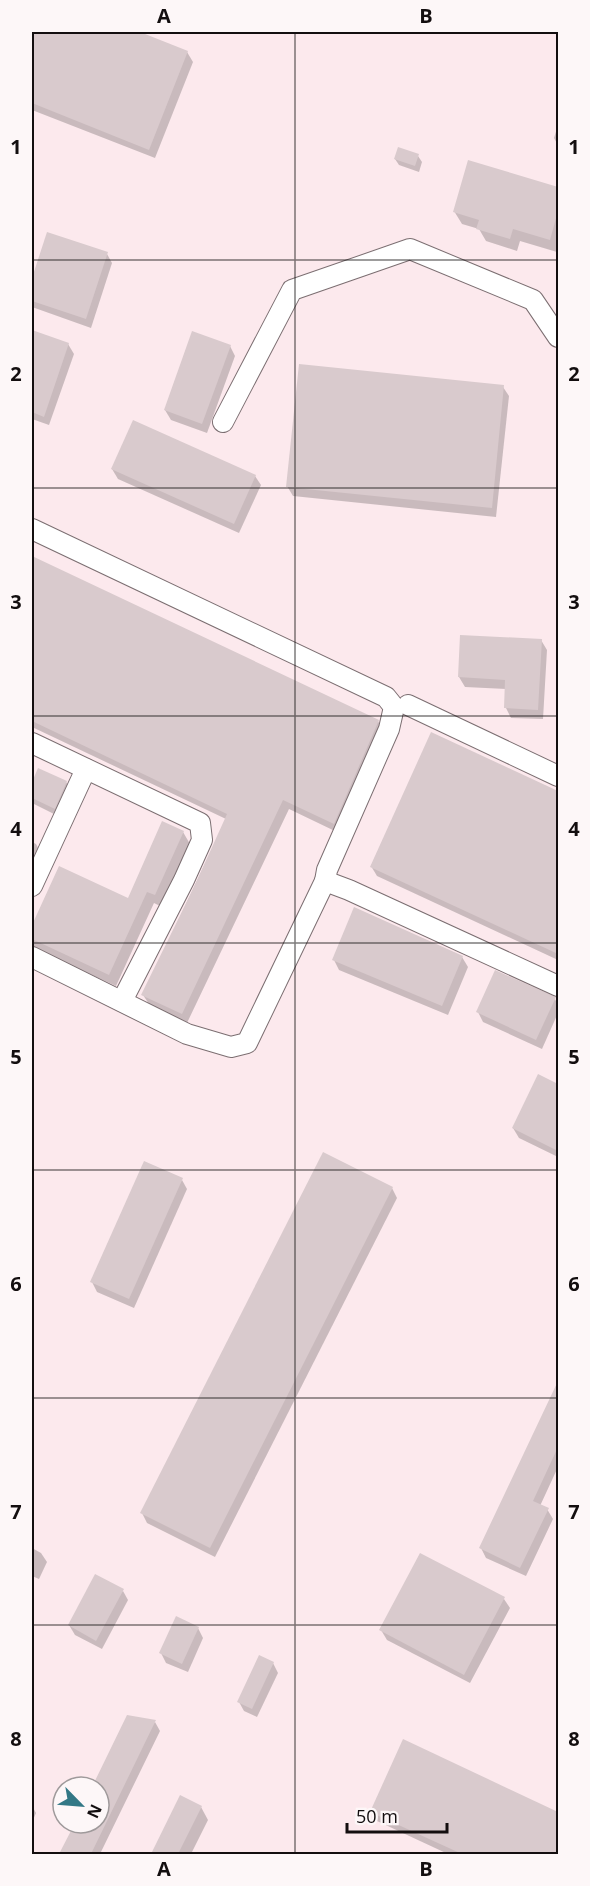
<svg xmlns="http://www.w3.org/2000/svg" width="590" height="1886" font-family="'Open Sans',sans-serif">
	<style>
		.built { fill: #fce9ed; fill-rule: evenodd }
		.shadow { fill: #0003 }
		.building { fill: #d9cacd }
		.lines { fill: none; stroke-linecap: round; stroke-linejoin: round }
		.minor-casing { stroke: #7b6e71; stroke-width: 22 }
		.minor { stroke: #fff; stroke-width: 20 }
		.grid { fill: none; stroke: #130e0f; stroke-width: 1.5; stroke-opacity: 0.55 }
		.neatline { fill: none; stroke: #130e0f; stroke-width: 2 }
		.grid-label { font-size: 20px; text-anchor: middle; font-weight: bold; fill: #130e0f }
	</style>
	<rect width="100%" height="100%" fill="#fdf7f8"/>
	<!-- built -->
	<path class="built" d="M32,32H558V1854H32ZM63,1787H99V1823H63Z"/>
	<!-- shadow -->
	<g class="shadow">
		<polygon points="32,32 136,32 187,52 193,62 155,158 32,110"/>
		<polygon points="558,125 558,145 554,138"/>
		<polygon points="418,156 422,162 419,172 399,165 395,159"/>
		<polygon points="469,162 558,189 558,246 557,252 520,241 517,251 486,241 479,229 462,224 454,211"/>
		<polygon points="48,234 107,254 112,263 91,328 32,307 32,283"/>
		<polygon points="32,332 68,344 74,354 49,425 32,419"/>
		<polygon points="230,346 235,356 207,433 171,420 165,410"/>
		<polygon points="503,387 509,396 496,517 293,496 287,486"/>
		<polygon points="112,469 255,476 261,485 239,533 118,479"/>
		<polygon points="32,557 378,721 383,731 339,833 289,809 187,1023 149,1004 143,995 226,819 32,727"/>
		<polygon points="461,636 541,640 547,650 543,719 511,718 506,708 506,689 465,687 459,677"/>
		<polygon points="432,734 558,793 558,960 377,876 371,866"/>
		<polygon points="39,770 66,782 72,792 60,817 32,803 32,786"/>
		<polygon points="183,832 190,844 162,907 154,903 116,986 35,949 32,943 32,929 60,868 129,900"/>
		<polygon points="32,842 36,844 43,857 32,882"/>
		<polygon points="462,957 468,967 448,1015 339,970 334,960"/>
		<polygon points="555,999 558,1005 558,1013 542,1049 483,1022 478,1012"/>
		<polygon points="539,1076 558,1085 558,1157 519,1138 513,1128"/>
		<polygon points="182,1180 187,1189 134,1308 97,1292 92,1282"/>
		<polygon points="392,1188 397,1198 215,1557 147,1523 142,1513"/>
		<polygon points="558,1384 558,1467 540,1506 547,1509 553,1519 526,1576 486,1558 481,1548"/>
		<polygon points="32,1548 41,1553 47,1562 39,1579 32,1576"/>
		<polygon points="123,1591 128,1600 102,1649 75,1635 69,1625"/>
		<polygon points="504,1599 510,1608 470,1683 387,1640 381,1630"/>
		<polygon points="198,1628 203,1638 188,1672 166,1663 161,1653"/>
		<polygon points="273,1663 278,1673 257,1717 244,1711 239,1702"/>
		<polygon points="155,1722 160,1731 100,1854 61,1854 76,1823 99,1823 99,1787 94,1787"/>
		<polygon points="404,1741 558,1813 558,1854 448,1854 377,1821 371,1811"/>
		<polygon points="181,1797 201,1807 208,1820 191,1854 153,1854"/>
		<polygon points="32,1806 36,1813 32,1822"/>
	</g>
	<!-- building -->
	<g class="building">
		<polygon points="32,32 140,32 188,51 149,150 32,103"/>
		<polygon points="398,147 419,154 415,166 394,159"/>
		<polygon points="468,160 558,187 558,211 550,240 513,229 510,239 476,229 479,220 453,212"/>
		<polygon points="47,232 108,252 86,319 32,301 32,278"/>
		<polygon points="32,330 69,343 44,417 32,412"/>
		<polygon points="192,331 231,345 202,424 164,410"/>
		<polygon points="299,364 504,385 492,508 286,487"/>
		<polygon points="133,420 256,475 234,524 111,469"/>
		<polygon points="32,556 379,720 334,824 283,800 182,1014 141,995 195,885 227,814 32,721"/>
		<polygon points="460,635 542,639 538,710 504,708 505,680 458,677"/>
		<polygon points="431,732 558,791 558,954 370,867"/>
		<polygon points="38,768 67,781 55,809 32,798 32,782"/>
		<polygon points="162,821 184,831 155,895 147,892 109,975 32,939 32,925 59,866 128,898"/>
		<polygon points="354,907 463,956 442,1006 332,960"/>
		<polygon points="495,970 556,997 536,1040 476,1012"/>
		<polygon points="538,1074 558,1084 558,1151 512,1128"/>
		<polygon points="323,1152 393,1187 210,1548 140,1513"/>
		<polygon points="144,1161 183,1178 129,1299 90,1282"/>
		<polygon points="558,1381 558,1447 533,1501 549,1508 520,1568 479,1548"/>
		<polygon points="420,1553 505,1597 464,1675 379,1630"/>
		<polygon points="95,1574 124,1589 96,1641 68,1625"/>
		<polygon points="176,1616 199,1627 182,1664 159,1653"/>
		<polygon points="259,1655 274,1662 252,1709 237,1702"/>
		<polygon points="127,1715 156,1720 91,1854 59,1854 75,1823 99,1823 99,1787 92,1787"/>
		<polygon points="403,1739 558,1812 558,1854 462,1854 370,1812"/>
		<polygon points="180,1795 202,1806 178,1854 151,1854"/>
	</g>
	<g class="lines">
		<!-- minor casing -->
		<g class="minor-casing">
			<g id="minor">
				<polyline points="223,422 292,290 410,249 533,300 558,337"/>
				<polyline points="32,529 386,697 394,707 389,729 327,870 325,881 349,890 558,986"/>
				<polyline points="408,705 558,776"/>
				<polyline points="32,743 200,823 202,840 184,880 122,1001"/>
				<polyline points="32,886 86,769"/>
				<polyline points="32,957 187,1034 231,1047 247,1043 325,881"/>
			</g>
		</g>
		<!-- minor -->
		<use href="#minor" class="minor"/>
	</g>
	<!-- grid -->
	<path class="grid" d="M295,32V1854M32,260H558M32,488H558M32,716H558M32,943H558M32,1170H558M32,1398H558M32,1625H558"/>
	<!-- border -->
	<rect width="590" height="1886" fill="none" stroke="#fdf7f8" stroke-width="66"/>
	<!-- north arrow -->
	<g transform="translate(81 1805) rotate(115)"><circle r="28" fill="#fdf7f8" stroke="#9f9a9b" stroke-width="1.5"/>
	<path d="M0-4.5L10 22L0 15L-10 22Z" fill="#337886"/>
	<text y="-9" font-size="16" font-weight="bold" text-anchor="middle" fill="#130e0f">N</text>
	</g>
	<!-- scale -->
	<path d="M347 1823v9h100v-9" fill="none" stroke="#130e0f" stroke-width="3"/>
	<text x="356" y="1823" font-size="18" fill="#130e0f" stroke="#fdf7f8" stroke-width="4.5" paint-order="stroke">50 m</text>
	<rect x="33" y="33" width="524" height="1820" class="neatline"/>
	<g class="grid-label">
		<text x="164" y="23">A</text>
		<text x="426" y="23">B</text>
		<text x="16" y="154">1</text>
		<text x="574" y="154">1</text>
		<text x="16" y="381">2</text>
		<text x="574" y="381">2</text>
		<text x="16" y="609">3</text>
		<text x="574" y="609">3</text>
		<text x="16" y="836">4</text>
		<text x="574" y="836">4</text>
		<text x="16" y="1064">5</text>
		<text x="574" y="1064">5</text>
		<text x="16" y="1291">6</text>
		<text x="574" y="1291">6</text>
		<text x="16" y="1519">7</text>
		<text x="574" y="1519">7</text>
		<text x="16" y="1746">8</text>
		<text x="574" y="1746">8</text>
		<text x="164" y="1876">A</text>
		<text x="426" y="1876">B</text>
	</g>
</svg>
